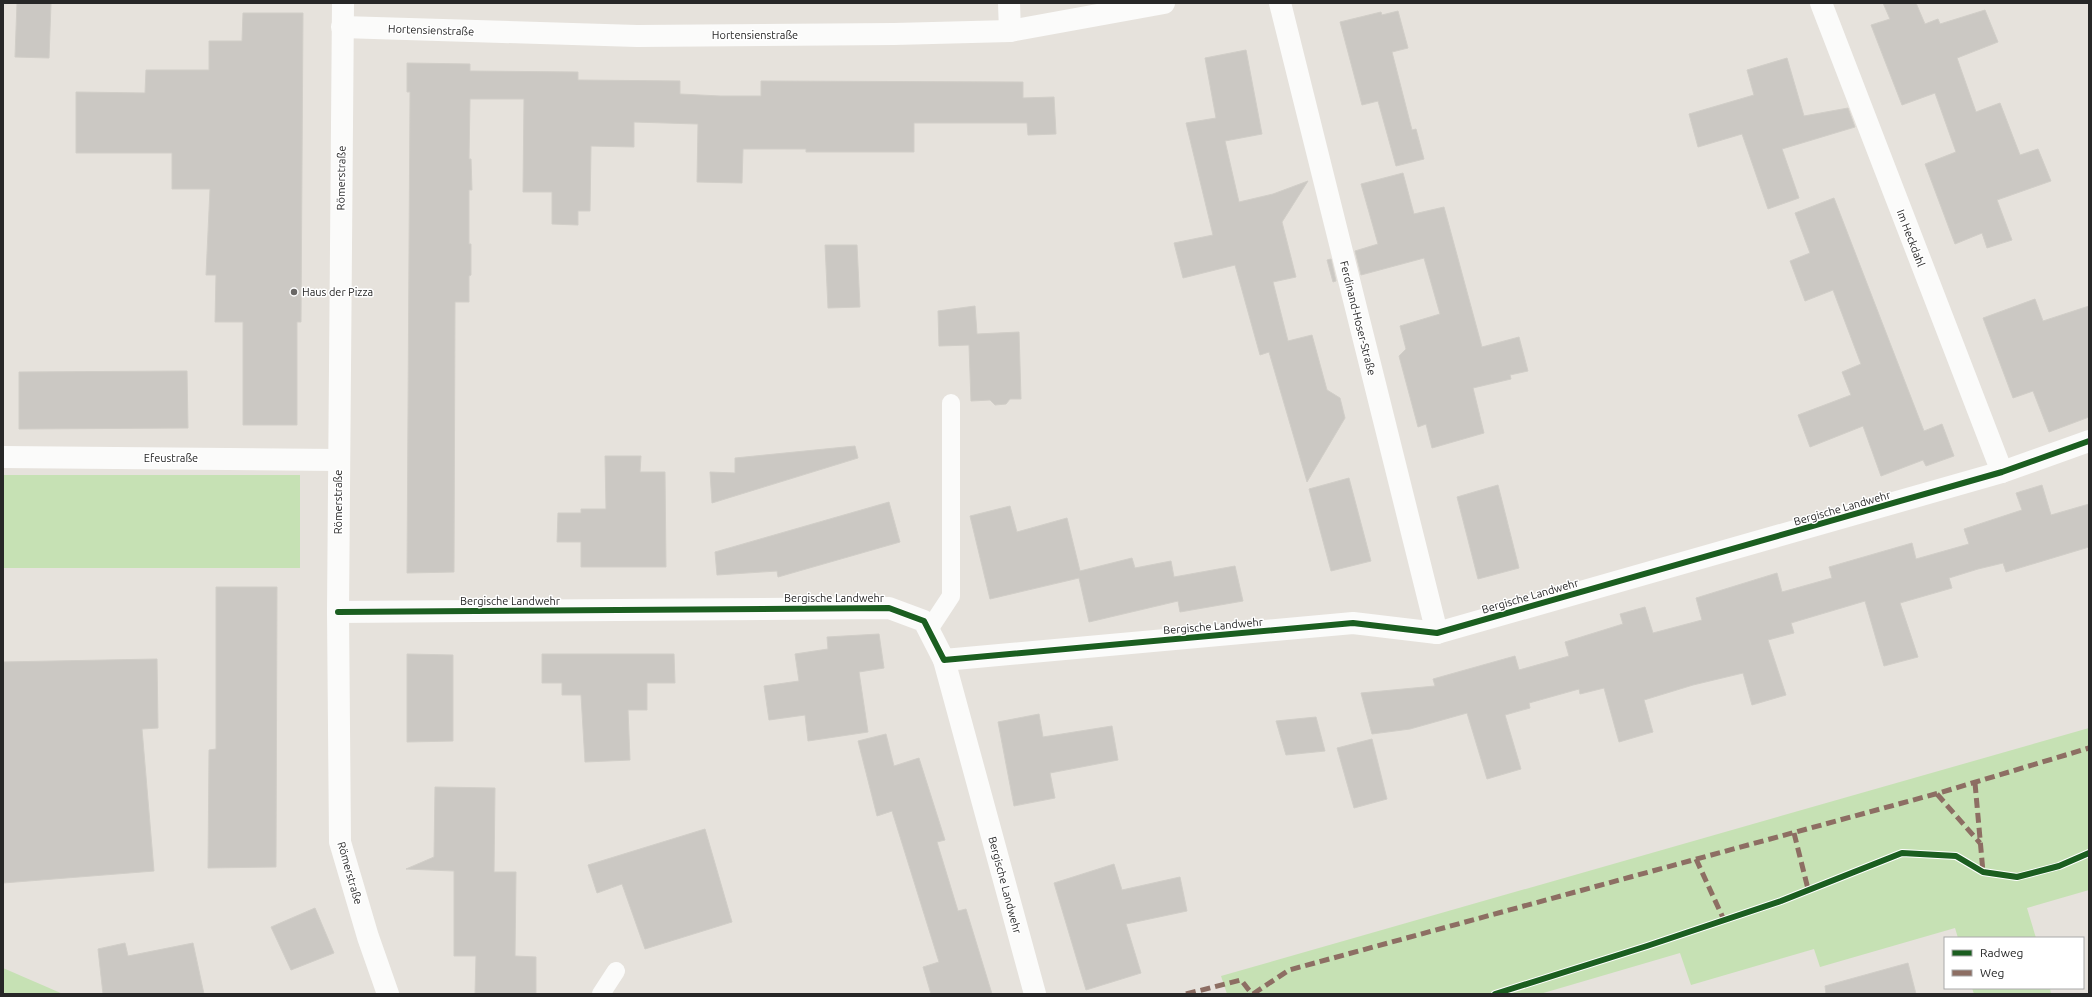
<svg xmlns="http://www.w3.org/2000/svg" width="2092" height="997" font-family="Ubuntu,sans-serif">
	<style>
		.green { fill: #c6e1b4 }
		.building { fill: #cbc8c3; stroke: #d1cec8 }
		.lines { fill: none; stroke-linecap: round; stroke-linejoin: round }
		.lane { stroke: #fbfbfa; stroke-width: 18 }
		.street { stroke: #fbfbfa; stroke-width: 22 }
		.quiet { stroke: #8d6e63; stroke-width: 5; stroke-dasharray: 10 5; stroke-linecap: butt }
		.cycleway-casing { stroke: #fff; stroke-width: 8 }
		.cycleway { stroke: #1b5e20; stroke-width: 6 }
		.poi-dot { fill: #6a6866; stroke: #fff; stroke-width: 1.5 }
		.labels { text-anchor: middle; stroke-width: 3; stroke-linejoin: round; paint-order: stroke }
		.street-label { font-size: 11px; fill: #272727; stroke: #fff }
		.poi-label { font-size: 11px; fill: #272727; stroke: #fff; text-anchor: start }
	</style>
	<rect width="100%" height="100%" fill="#e6e2dc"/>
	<!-- green -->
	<g class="green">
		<rect x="3" y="475" width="297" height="93"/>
		<polygon points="2089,728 2089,890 2027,908 2036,938 1958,938 1955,928 1820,967 1814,949 1691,985 1680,953 1540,994 1227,994 1221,976"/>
		<polygon points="3,968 63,994 3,994"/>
		<polygon points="1972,988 2050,988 2051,994 1974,994"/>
	</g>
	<!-- building -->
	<g class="building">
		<polygon points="17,3 51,3 49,58 15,57"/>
		<polygon points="1883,3 1916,3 1925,24 1938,19 1940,24 1985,10 1998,42 1957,58 1976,112 2000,103 2020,155 2038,149 2051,181 1997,200 2012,240 1987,248 1982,233 1955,244 1925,164 1956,152 1935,93 1902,105 1871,25 1890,19"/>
		<polygon points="1398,11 1408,48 1392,52 1412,130 1416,129 1424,159 1396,166 1378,101 1362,105 1340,22 1381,12 1382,15"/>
		<polygon points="243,13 303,13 301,322 297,322 297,425 243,425 243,322 215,322 216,275 206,275 210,189 172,189 172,153 76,153 76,92 145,93 146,70 209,70 209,41 242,41"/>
		<polygon points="1246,50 1262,134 1225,141 1239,202 1273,194 1308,181 1282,222 1296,277 1273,282 1288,341 1312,335 1327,390 1340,398 1345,418 1307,482 1269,352 1260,355 1235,265 1183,278 1174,243 1213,235 1186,123 1216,118 1205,58"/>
		<polygon points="1787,58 1804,116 1848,108 1855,127 1782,149 1799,198 1768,209 1742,134 1698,147 1689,114 1754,95 1747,70"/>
		<polygon points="407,63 470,64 470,71 578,72 578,80 680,81 680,94 720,96 761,96 761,81 1023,82 1023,98 1054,97 1056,134 1028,135 1027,123 914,123 914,152 806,152 806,149 743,149 742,183 697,182 698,124 634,122 634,147 591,146 590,211 578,211 578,225 552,224 552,192 523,192 524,99 470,99 469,159 471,159 472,190 469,190 469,244 471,244 471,275 469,276 469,302 455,302 454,572 407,573 410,92 407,92"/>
		<polygon points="1403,173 1414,214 1444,207 1482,347 1519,337 1528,371 1510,375 1511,379 1473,388 1484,433 1432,448 1426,424 1418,427 1399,356 1406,349 1400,326 1440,314 1424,258 1361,275 1355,251 1378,244 1361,184"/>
		<polygon points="1834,198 1924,431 1942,424 1954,456 1926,466 1923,460 1881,476 1863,426 1810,447 1798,415 1851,395 1842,372 1861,364 1833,290 1805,301 1790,261 1810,253 1795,213"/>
		<polygon points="825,245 857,245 860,307 828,308"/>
		<polygon points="1331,259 1336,281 1333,282 1327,260"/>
		<polygon points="2035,299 2043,321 2089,306 2089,417 2049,432 2033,391 2013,398 1983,318"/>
		<polygon points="975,306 977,334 1019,332 1021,399 1010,399 1006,404 995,405 990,400 971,401 969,345 939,346 938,311"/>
		<polygon points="187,371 188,428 19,429 19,372"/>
		<polygon points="855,446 858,458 712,503 710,472 735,473 735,458"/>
		<polygon points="605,456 641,456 640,472 665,472 666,567 581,567 581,542 557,542 558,513 581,513 581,509 606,509"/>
		<polygon points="1349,478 1371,561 1331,571 1309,489"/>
		<polygon points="1498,485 1519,568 1478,579 1457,497"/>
		<polygon points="2042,485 2051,515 2089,504 2089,547 2006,572 2003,563 1978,569 1949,578 1952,588 1900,603 1918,657 1884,666 1865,601 1791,623 1794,633 1768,640 1786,695 1752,705 1743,673 1693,685 1644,700 1653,732 1619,742 1604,688 1580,694 1579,689 1529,703 1530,708 1505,715 1521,769 1487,779 1467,713 1410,729 1372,734 1361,693 1435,686 1433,679 1515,656 1519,670 1569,656 1565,642 1623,624 1620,614 1645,607 1653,633 1702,620 1696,598 1777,573 1782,592 1832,578 1829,567 1912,543 1916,559 1969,544 1964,529 2022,510 2016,493"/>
		<polygon points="889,502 900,542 778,577 777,571 717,575 715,552"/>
		<polygon points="1010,506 1017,532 1067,518 1080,571 1132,558 1135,568 1171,561 1174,577 1235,566 1243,601 1180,612 1178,601 1089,622 1079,578 990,599 970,516"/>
		<polygon points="216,587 277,587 276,867 208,868 209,750 216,749"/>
		<polygon points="879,634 884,668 859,672 868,732 808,741 805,715 769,720 764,686 799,681 795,654 828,649 827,637"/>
		<polygon points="407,654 453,655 453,741 407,742"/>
		<polygon points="542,654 674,654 675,683 647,683 647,710 628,710 630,760 585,762 581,695 562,695 562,683 542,683"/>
		<polygon points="157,659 158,728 142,729 154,871 3,883 3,662"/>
		<polygon points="1039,714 1043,737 1112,726 1118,760 1050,773 1055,798 1014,806 998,722"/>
		<polygon points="1316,717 1325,751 1286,755 1276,721"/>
		<polygon points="886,734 894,766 919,758 945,840 937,842 958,911 966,909 992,994 931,994 923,967 939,962 892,811 877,816 858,741"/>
		<polygon points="1372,739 1387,799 1354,808 1337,748"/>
		<polygon points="435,787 495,788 494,872 516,872 515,956 536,957 536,994 475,994 476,956 454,956 454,871 406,869 434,857"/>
		<polygon points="705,829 732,922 645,949 622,884 597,893 588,865"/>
		<polygon points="1114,864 1122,890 1180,877 1187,911 1126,924 1141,973 1086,990 1054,883"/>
		<polygon points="315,908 334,953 291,970 271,927"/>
		<polygon points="125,943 128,956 193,943 204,994 103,994 98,949"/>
		<polygon points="1908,963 1916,994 1826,994 1825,986"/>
	</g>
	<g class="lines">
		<!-- lane -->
		<g class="lane">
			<polyline points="928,631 951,596 951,403"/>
			<polyline points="601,994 616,971"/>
		</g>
		<!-- street -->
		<g class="street">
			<polyline points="343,3 338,612 340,842 368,937 388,994"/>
			<polyline points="1009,3 1010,31"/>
			<polyline points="1280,3 1437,633"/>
			<polyline points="1821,3 2002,472"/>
			<polyline points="342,27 637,36 894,34 1010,31 1164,3"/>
			<polyline points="3,457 338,460"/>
			<polyline points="338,612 889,608 924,621 944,660 1353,623 1437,633 2002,472 2089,441"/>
			<polyline points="944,660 1035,994"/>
		</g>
		<!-- quiet -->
		<g class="quiet">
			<polyline points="1975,783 1983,872"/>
			<polyline points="1937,794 1980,843"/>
			<polyline points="1794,833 1808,889"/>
			<polyline points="1696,859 1724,920"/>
			<polyline points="1186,994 1241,980 1252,994"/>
			<polyline points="1253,994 1289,970 1939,793 2089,748"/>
		</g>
		<!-- cycleway casing -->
		<g class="cycleway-casing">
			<g id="cycleway">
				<polyline points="338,612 889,608 924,621 944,660 1353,623 1437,633 2002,472 2089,441"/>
				<polyline points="1495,994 1647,946 1781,901 1902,853 1956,856 1983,872 2017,877 2059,866 2089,853"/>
			</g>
		</g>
		<!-- cycleway -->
		<use href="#cycleway" class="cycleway"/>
	</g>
	<!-- markers -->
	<circle class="poi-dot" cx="294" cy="292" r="4"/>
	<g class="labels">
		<!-- street labels -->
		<g class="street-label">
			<text transform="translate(431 30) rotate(2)" y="4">Hortensienstraße</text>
			<text x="755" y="39">Hortensienstraße</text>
			<text transform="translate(341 178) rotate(-89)" y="4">Römerstraße</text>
			<text transform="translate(1911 238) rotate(69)" y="4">Im Heckdahl</text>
			<text transform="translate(1358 318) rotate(76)" y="4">Ferdinand-Hoser-Straße</text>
			<text x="171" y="462">Efeustraße</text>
			<text transform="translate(338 502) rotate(-90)" y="4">Römerstraße</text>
			<text transform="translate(1842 508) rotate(-16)" y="4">Bergische Landwehr</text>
			<text transform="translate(1530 596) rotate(-16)" y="4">Bergische Landwehr</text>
			<text x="834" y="602">Bergische Landwehr</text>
			<text x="510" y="605">Bergische Landwehr</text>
			<text transform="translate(1213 626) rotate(-5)" y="4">Bergische Landwehr</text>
			<text transform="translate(350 873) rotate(74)" y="4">Römerstraße</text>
			<text transform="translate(1005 885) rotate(75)" y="4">Bergische Landwehr</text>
		</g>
		<!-- poi labels -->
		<g class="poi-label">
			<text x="302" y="296">Haus der Pizza</text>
		</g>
	</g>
	<!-- border -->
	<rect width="2092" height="997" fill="none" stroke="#272727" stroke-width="8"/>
	<!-- legend -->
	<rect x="1944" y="937" width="140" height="52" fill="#ffffff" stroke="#a9a9a9"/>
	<rect x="1952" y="950" width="20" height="6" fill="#1b5e20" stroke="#a9a9a9"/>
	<text x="1980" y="957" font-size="12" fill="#272727">Radweg</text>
	<rect x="1952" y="970" width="20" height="6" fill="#8d6e63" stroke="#a9a9a9"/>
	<text x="1980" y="977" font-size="12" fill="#272727">Weg</text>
</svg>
